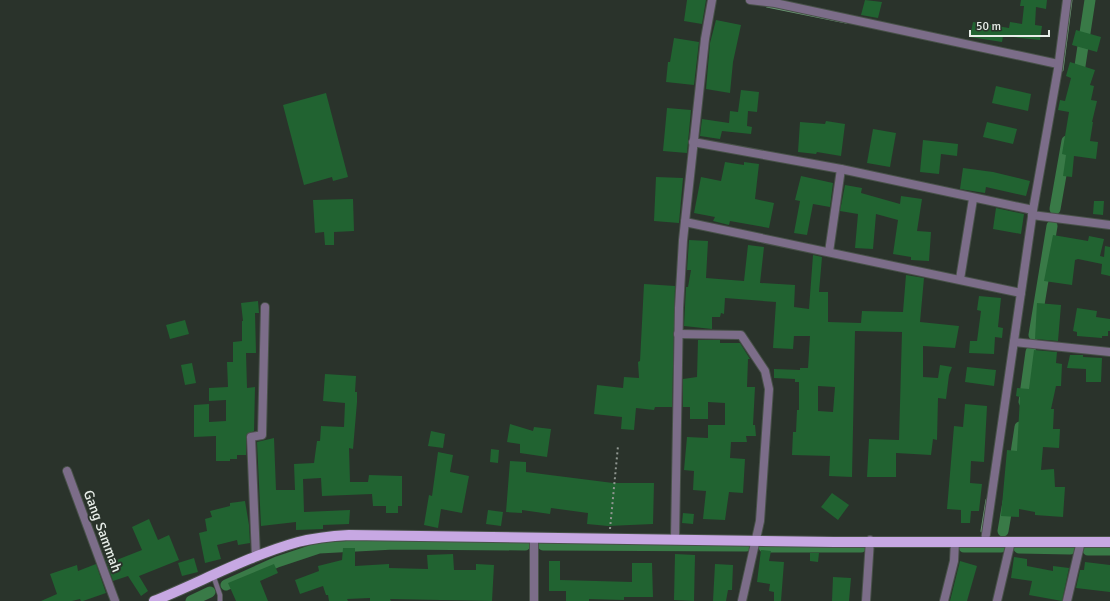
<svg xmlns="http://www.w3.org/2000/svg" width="1110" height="601" font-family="Signika,sans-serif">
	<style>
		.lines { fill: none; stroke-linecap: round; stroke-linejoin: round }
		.stream { stroke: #6d9c77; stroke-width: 3 }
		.canal { stroke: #397a47; stroke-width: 11 }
		.building { fill: #216331; fill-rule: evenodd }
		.service-casing { stroke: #485149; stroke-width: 6 }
		.minor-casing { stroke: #485149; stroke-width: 10 }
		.primary-casing { stroke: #485149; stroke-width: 12 }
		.path { stroke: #909791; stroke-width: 2; stroke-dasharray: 2 3; stroke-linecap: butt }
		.service { stroke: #7c6d89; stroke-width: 4.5 }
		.minor { stroke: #7c6d89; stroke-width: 8 }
		.primary { stroke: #c7a8e3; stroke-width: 10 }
		.labels { text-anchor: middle; stroke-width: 4; stroke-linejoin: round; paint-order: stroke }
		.street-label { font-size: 14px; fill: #e7ede8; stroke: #2a332b }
	</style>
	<rect width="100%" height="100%" fill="#2a332b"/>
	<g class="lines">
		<!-- stream -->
		<g class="stream">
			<polyline points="767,6 846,22"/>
			<polyline points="1062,70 1071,0"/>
			<polyline points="982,531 987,500"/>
		</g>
		<!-- canal -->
		<g class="canal">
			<polyline points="1078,79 1090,0"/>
			<polyline points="1055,209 1067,141"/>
			<polyline points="1034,335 1052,226"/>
			<polyline points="1024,402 1031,352"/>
			<polyline points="1014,466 1020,427"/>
			<polyline points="1003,531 1008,502"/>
			<polyline points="543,545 746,546"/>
			<polyline points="764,547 861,547"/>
			<polyline points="964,547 1001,547"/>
			<polyline points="1019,548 1070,549"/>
			<polyline points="1088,550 1110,550"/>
			<polyline points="226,585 277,562 319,548 394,544 525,545"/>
			<polyline points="191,601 210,592"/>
		</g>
	</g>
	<!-- building -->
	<g class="building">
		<polygon points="687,0 706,0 702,24 684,21"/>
		<polygon points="865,0 882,2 878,18 861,15"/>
		<polygon points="1021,0 1047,0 1046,9 1036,7 1035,25 1042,26 1040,40 1003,36 1002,42 970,37 973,22 1009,28 1010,22 1022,24 1024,6 1020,6"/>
		<polygon points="716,20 741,25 733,62 730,93 706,89 710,43"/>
		<polygon points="1076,30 1101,37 1097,52 1072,45"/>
		<polygon points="674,38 699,42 694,85 666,82 668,62 670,62"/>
		<polygon points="1070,62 1095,70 1090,85 1094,86 1091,100 1097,101 1092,122 1093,122 1090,141 1098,142 1096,159 1074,156 1072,177 1063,176 1066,155 1062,154 1069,112 1058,110 1060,100 1065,101 1071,78 1066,76"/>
		<polygon points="996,86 1031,94 1028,111 992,103"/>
		<polygon points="741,90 759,92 757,112 748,111 747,126 752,127 751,134 722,131 720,139 700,136 702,119 729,123 730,111 738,112"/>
		<polygon points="326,93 348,177 333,181 332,177 304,185 283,105"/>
		<polygon points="667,108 691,110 687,153 663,151"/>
		<polygon points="826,121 845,124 841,156 817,152 816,154 798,152 800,122 825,124"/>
		<polygon points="987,122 1017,129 1013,144 983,137"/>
		<polygon points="873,129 896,133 890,167 867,163"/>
		<polygon points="923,140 958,144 957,156 941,154 939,174 920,172"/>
		<polygon points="725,162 744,165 744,162 759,164 755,199 774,203 769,228 730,221 729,225 713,221 715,217 694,213 701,177 721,181"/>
		<polygon points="963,168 993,172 1030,181 1026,196 986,187 985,193 960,189"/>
		<polygon points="801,176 833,183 830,207 813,204 807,235 794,233 800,201 795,200"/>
		<polygon points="656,177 683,178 679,223 654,221"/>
		<polygon points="845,185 862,188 861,193 900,204 901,196 922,199 917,231 931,232 929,261 911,260 911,257 893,254 898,220 876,214 873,249 855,248 858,214 840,211"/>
		<polygon points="353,199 354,231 334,232 334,245 325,245 324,232 315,233 313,200"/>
		<polygon points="1094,201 1104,201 1103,215 1093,214"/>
		<polygon points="996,208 1024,214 1021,234 993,229"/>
		<polygon points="1053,235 1088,241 1089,236 1104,239 1100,256 1104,257 1105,246 1110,247 1110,276 1101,274 1102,264 1078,259 1075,260 1072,285 1044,281"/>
		<path d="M689,240L708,241L706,278L744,281L748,245L764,247L760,283L795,285L794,307L809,309L813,255L822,257L819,292H828V322L861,323L862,311L903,312L906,275L924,278L920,322L959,326L955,348L923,346V377L938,378L940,365L952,367L949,375L946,399L938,398L937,440L933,439L931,455L896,453V477H867L869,439L899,440L902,332L855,331L852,477L829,476L830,456L792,455L793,432H796L797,410H799V382H795V379L774,378V369L800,370V368H808L810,336H794L793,349L773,348L776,302L725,298L724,314L721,313L720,317H712V329L684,326L686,287H688L691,270H687ZM818,386L835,387L833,412L818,411Z"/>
		<polygon points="644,284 675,286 672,407 655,407 654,410 636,408 634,430 621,429 622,417 594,414 597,385 623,388 624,377 639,378 638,362 640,361"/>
		<polygon points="979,296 1001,298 998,327 1003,328 1002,338 995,337 994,354 969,353 970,341 977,341 981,311 977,310"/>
		<polygon points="258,301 259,313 255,313 256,353 246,353 247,388 255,387 254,431 246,435 246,455 237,455 237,459 230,459 230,461 216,461 216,436 194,437 194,405 209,404 209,422 226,421 226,400 209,401 209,388 228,387 227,362 233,362 233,342 242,341 242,321 243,321 241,303"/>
		<polygon points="1037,303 1061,305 1058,341 1035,339"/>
		<polygon points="1077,308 1097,311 1096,317 1110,319 1110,331 1108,331 1108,336 1102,336 1102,338 1077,336 1077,332 1073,331"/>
		<polygon points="185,320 189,334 170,339 166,325"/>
		<polygon points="698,340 720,340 720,343 740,343 750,359 748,359 747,387 755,387 753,425 755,425 756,436 746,436 747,442 731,442 730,458 745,459 743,493 729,492 725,520 703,519 706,491 693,490 694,471 684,470 687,437 708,438 708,425 725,425 725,403 708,402 708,419 690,419 690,407 683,407 683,379 697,377"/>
		<polygon points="1034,350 1057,352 1056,363 1062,364 1061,386 1056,386 1051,409 1054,409 1053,429 1060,429 1059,448 1043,447 1041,470 1054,469 1055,487 1065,487 1063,517 1035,515 1035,512 1019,509 1019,517 1001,516 1007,450 1017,451 1020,397 1016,396 1017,388 1029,389"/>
		<polygon points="1070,355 1083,355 1083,357 1102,358 1101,382 1086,382 1086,369 1067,368"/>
		<polygon points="192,363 196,383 185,385 181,365"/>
		<polygon points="967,367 996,370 994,386 965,382"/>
		<polygon points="325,374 356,376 355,392 357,392 357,402 353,449 349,448 350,482 368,482 369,475 402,476 402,506 398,506 398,513 386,513 386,506 373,506 372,494 322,496 321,478 303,479 304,512 350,510 349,524 323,525 323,529 296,530 296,522 261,526 257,442 274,438 276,490 295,490 294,464 314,463 317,441 320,441 321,426 344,427 345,403 323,401"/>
		<polygon points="965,404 987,406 984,462 971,461 970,483 982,484 979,511 971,511 970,523 961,523 961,510 947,509 954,426 963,427"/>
		<polygon points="510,424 533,431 534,427 551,429 547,457 520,453 520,444 507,442"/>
		<polygon points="431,431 445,434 443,448 428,446"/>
		<polygon points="491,449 499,450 498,463 490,462"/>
		<polygon points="438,452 453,455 450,472 469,476 462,513 441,509 438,528 424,525 429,495 432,496"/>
		<polygon points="510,461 526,462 526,472 613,483 654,483 653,524 608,526 587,524 588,513 551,508 550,514 522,510 522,513 506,512"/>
		<polygon points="832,493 849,505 838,520 821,507"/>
		<polygon points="245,501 249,525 250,543 238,545 237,540 217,545 221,559 205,563 199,533 207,531 205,519 212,517 210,511 230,506 230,503"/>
		<polygon points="488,510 503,512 501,526 486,524"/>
		<polygon points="683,513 694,514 693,524 682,523"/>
		<polygon points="149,519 158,540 169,535 179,560 139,576 148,591 141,596 128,576 113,581 106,560 113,557 114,561 142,550 132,527"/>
		<polygon points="343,548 355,548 355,566 389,564 389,568 428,569 427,555 453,554 454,570 476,570 476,564 494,565 492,601 390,599 391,601 370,601 370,598 347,599 348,601 329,601 328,595 326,595 323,586 300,594 295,580 319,571 318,566 342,560"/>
		<polygon points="761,550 771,551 769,561 784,562 781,601 774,601 774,592 769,591 770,584 757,582"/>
		<polygon points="810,553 819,553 818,562 810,561"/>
		<polygon points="675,554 695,555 694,601 674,600"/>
		<polygon points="1014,557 1027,559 1027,566 1053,571 1053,566 1069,568 1062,601 1029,595 1032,581 1011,578"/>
		<polygon points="194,558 198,572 182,576 178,563"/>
		<polygon points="549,561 560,561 560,580 632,582 632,563 652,563 653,597 624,597 624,600 589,599 589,601 566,601 566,591 549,591"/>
		<polygon points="960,561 977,566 967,601 950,601"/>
		<polygon points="1085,562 1110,565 1110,592 1076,588 1080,570 1084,570"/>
		<polygon points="96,564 106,593 83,601 81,601 80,599 72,601 41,601 57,594 50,574 77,565 78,571"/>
		<polygon points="274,564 278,573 260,581 268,601 236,601 228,583"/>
		<polygon points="715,564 733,565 732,590 728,590 726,601 713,601"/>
		<polygon points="833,577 851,578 849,601 832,601"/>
	</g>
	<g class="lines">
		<!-- service casing -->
		<g class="service-casing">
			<polyline id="service" points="213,575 220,595 220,601"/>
		</g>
		<!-- minor casing -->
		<g class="minor-casing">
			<g id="minor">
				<polyline points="750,0 775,3 1058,64"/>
				<polyline points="693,142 841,169 1033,210"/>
				<polyline points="1032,215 1110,225"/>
				<polyline points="685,222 1021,293"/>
				<polyline points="829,252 841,169"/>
				<polyline points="960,279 973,199"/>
				<polyline points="678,334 741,335 765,371 769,389 760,521 742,601"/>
				<polyline points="1014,342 1110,352"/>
				<polyline points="67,471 115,601"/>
				<polyline points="534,537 534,601"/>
				<polyline points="675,539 679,308 683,240 705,39 712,0"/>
				<polyline points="985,541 1033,210 1058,69 1067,0"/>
				<polyline points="256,557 251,437 262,435 265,307"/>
				<polyline points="866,601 870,540"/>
				<polyline points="944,601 954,561 955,541"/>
				<polyline points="997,601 1011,541"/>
				<polyline points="1067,601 1081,541"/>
			</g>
		</g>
		<!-- primary casing -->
		<g class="primary-casing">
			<path id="primary" d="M154,601C201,582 248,556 298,542C314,538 332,536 349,535L834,542H1110"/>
		</g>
		<!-- path -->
		<polyline class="path" points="610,529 618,446"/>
		<!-- service -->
		<use href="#service" class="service"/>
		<!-- minor -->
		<use href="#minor" class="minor"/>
		<!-- primary -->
		<use href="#primary" class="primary"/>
	</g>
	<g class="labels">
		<!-- street labels -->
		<g class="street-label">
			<text transform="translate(103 531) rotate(70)" y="5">Gang Sammah</text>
		</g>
	</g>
	<!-- scale -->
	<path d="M970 30v6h79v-6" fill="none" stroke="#e7ede8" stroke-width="2"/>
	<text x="976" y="30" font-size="12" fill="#e7ede8" stroke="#2a332b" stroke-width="3" paint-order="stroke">50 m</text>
</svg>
